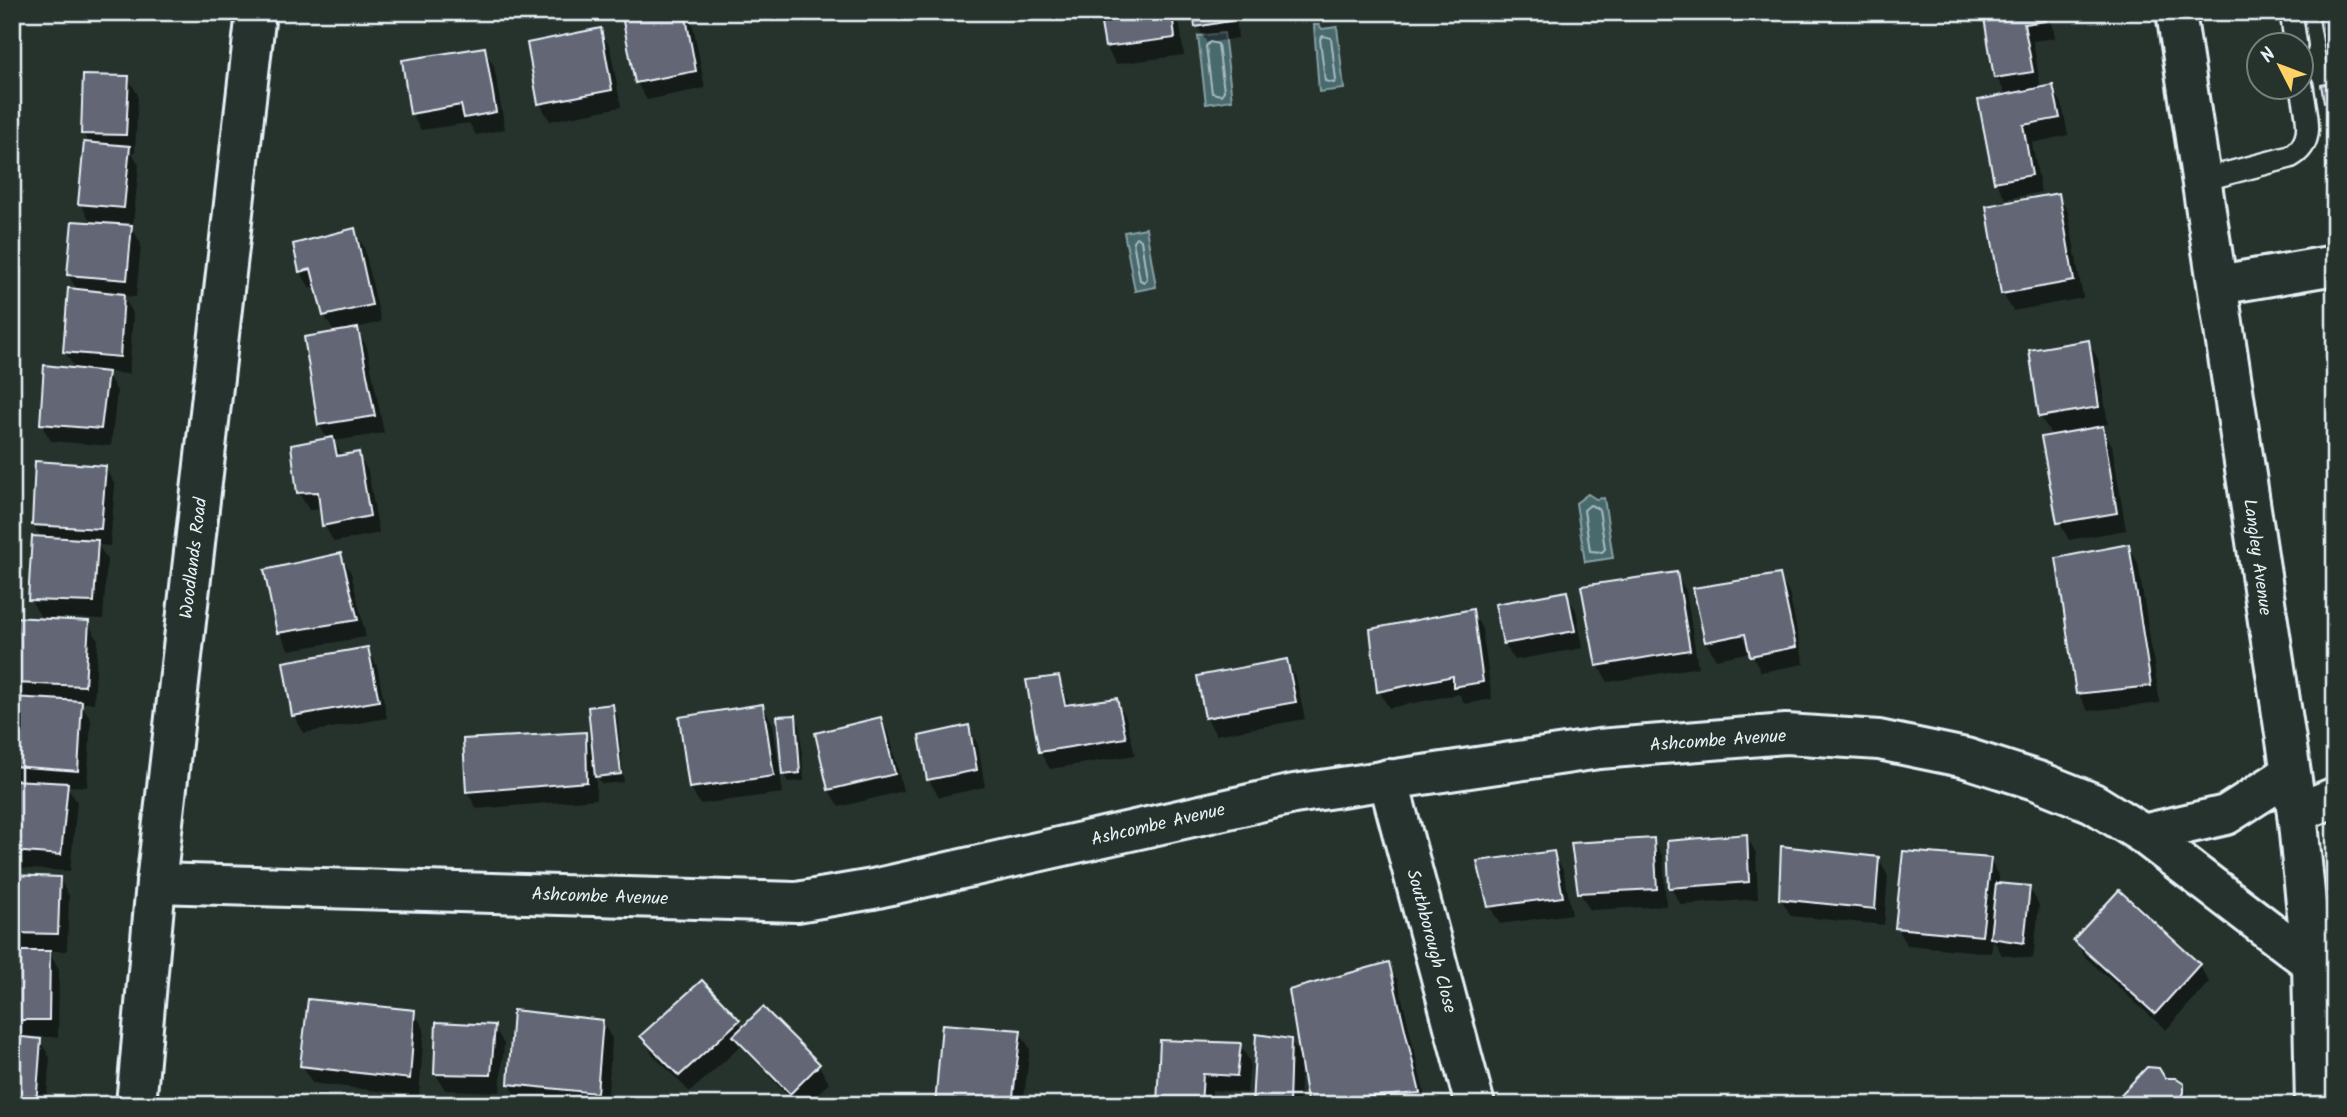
<svg xmlns="http://www.w3.org/2000/svg" width="2347" height="1117" font-family="Kalam,sans-serif">
	<style>
		.water { fill: #486a6d; stroke: #88a0a5; stroke-width: 2 }
		.shadow { fill: #0007 }
		.lines { fill: none; stroke-linecap: round; stroke-linejoin: round }
		.shore { stroke: #a8bbc0; stroke-width: 2 }
		.building { fill: #646674; stroke: #e8f1f8; stroke-width: 2 }
		.service-casing { stroke: #e8f1f8; stroke-width: 26 }
		.minor-casing { stroke: #e8f1f8; stroke-width: 44 }
		.service { stroke: #26332d; stroke-width: 21 }
		.minor { stroke: #26332d; stroke-width: 38 }
		.labels { text-anchor: middle; stroke-width: 7; stroke-linejoin: round; paint-order: stroke }
		.street-label { font-size: 18px; fill: #e8f1f8; stroke: #26332d }
	</style>
	<rect width="100%" height="100%" fill="#26332d"/>
	<filter id="ink" filterUnits="userSpaceOnUse"><feTurbulence type="fractalNoise" baseFrequency=".0143" numOctaves="2"/><feDisplacementMap in="SourceGraphic" scale="14" xChannelSelector="R" yChannelSelector="G"/><feConvolveMatrix kernelMatrix="1 2 1 2 8 2 1 2 1" color-interpolation-filters="sRGB"/></filter>
	<g filter="url(#ink)">
		<!-- water -->
		<g class="water">
			<polygon points="1314,25 1319,25 1322,29 1337,27 1344,89 1319,92"/>
			<polygon points="1224,33 1232,100 1206,104 1198,36"/>
			<polygon points="1146,228 1156,287 1135,291 1124,232"/>
			<polygon points="1588,494 1596,499 1604,498 1613,558 1585,562 1576,503"/>
		</g>
		<!-- shadow -->
		<g class="shadow">
			<polygon points="655,12 686,12 693,25 705,88 647,100 637,83"/>
			<polygon points="1101,12 1178,12 1184,55 1116,64 1106,47"/>
			<polygon points="1195,12 1236,12 1238,38 1207,43 1197,26"/>
			<polygon points="1985,12 2050,12 2055,38 2033,41 2041,89 2052,87 2062,104 2068,135 2032,143 2041,192 2006,199 1996,182 1980,101 2007,96 1996,77"/>
			<polygon points="2335,12 2335,117 2326,101 2333,85"/>
			<polygon points="600,30 610,47 621,107 550,121 540,104 529,44"/>
			<polygon points="484,49 494,66 505,129 476,135 469,123 421,130 411,113"/>
			<polygon points="128,78 138,95 135,152 132,152 139,165 133,225 130,224 141,244 136,297 123,296 133,313 129,374 106,372 117,391 111,446 51,441 41,424 76,370 65,352 78,291 68,275 92,224 80,203 90,145 83,133"/>
			<polygon points="2058,195 2068,212 2083,298 2013,311 2003,294"/>
			<polygon points="354,230 364,247 381,322 356,328 367,347 384,433 334,441 343,457 358,454 368,471 379,533 334,542 324,525 322,509 309,510 299,493 328,440 319,425 335,334 324,315 317,287 310,288 300,271"/>
			<polygon points="2088,342 2098,359 2108,424 2100,426 2112,445 2126,530 2069,540 2059,522 2052,436 2040,416"/>
			<polygon points="105,467 115,485 110,546 98,545 107,559 103,619 42,617 42,619 30,599 41,538 33,524"/>
			<polygon points="2128,546 2138,563 2160,703 2088,711 2078,693"/>
			<polygon points="341,555 351,573 366,637 289,650 279,632"/>
			<polygon points="1676,573 1686,591 1698,667 1608,682 1598,665"/>
			<polygon points="1779,576 1789,593 1804,664 1761,672 1751,652 1716,659 1706,642 1696,590"/>
			<polygon points="1566,593 1576,610 1583,648 1514,660 1504,643"/>
			<polygon points="1472,611 1482,629 1492,699 1465,704 1459,694 1389,708 1379,691"/>
			<polygon points="12,618 88,623 98,640 94,703 80,703 91,720 87,787 67,786 77,802 70,871 12,868 12,699 25,699 15,682 12,668"/>
			<polygon points="367,649 377,666 387,718 304,733 294,716"/>
			<polygon points="1286,661 1296,678 1305,719 1216,735 1206,717"/>
			<polygon points="1058,677 1070,706 1116,700 1126,717 1135,755 1050,769 1040,752 1028,681"/>
			<polygon points="612,706 617,714 623,772 598,775 598,778 596,774 596,799 477,809 467,792 585,734 594,749"/>
			<polygon points="763,706 773,724 783,793 700,804 690,787"/>
			<polygon points="795,717 800,725 804,781 788,782 783,774"/>
			<polygon points="881,719 890,736 903,791 839,807 829,790 817,734"/>
			<polygon points="968,727 978,745 985,787 939,797 929,780 921,738"/>
			<polygon points="623,775 624,782 602,784 598,778"/>
			<polygon points="1746,836 1756,853 1758,899 1681,905 1671,888 1669,842"/>
			<polygon points="1653,840 1663,857 1666,906 1590,910 1580,893"/>
			<polygon points="1553,853 1563,870 1572,914 1500,924 1490,907"/>
			<polygon points="1878,858 1888,876 1884,925 1791,916 1781,899"/>
			<polygon points="1990,860 1999,877 1999,885 2029,887 2039,905 2033,959 2002,955 1993,939 1991,953 1907,945 1897,927"/>
			<polygon points="12,877 59,878 69,896 67,951 48,951 59,970 58,1037 32,1037 32,1039 40,1040 50,1058 46,1105 12,1105"/>
			<polygon points="2075,940 2199,965 2209,982 2166,1030 2085,957"/>
			<polygon points="1388,964 1398,981 1427,1105 1311,1105 1308,1101"/>
			<polygon points="702,982 744,1029 763,1009 819,1066 829,1083 806,1105 796,1105 741,1046 690,1092 652,1054 642,1036"/>
			<polygon points="414,1012 424,1029 419,1096 312,1083 302,1065"/>
			<polygon points="602,1021 612,1039 607,1105 519,1101 509,1083"/>
			<polygon points="494,1027 504,1044 500,1092 445,1090 435,1073"/>
			<polygon points="1020,1032 1030,1049 1023,1105 937,1105"/>
			<polygon points="1290,1040 1301,1059 1299,1105 1254,1105"/>
			<polygon points="1240,1045 1250,1062 1247,1093 1212,1090 1211,1105 1159,1105"/>
			<polygon points="2165,1079 2182,1085 2193,1105 2113,1105"/>
		</g>
		<g class="lines">
			<!-- shore -->
			<g class="shore">
				<polygon points="1323,36 1331,38 1336,80 1334,83 1325,81 1320,39"/>
				<polygon points="1210,42 1218,44 1224,91 1221,95 1212,93 1206,46"/>
				<polygon points="1136,237 1141,240 1147,279 1144,282 1140,280 1133,241"/>
				<polygon points="1590,505 1599,509 1605,549 1602,552 1590,551 1584,510"/>
			</g>
		</g>
		<!-- building -->
		<g class="building">
			<polygon points="644,12 685,12 696,71 635,83 622,16"/>
			<polygon points="1099,12 1172,12 1175,38 1105,47"/>
			<polygon points="1193,12 1229,12 1230,21 1195,27"/>
			<polygon points="1983,12 2045,12 2046,21 2024,24 2033,72 1994,78"/>
			<polygon points="2318,12 2335,12 2335,109 2333,101 2324,102 2321,85 2330,83"/>
			<polygon points="601,28 612,90 538,104 527,43"/>
			<polygon points="485,47 496,112 464,118 461,105 410,114 402,60"/>
			<polygon points="83,75 129,76 126,135 81,134"/>
			<polygon points="2053,85 2060,118 2023,125 2032,175 1994,182 1978,100"/>
			<polygon points="84,142 130,146 124,208 78,204"/>
			<polygon points="2059,193 2074,281 2001,294 1986,206"/>
			<polygon points="72,221 132,225 127,280 67,275"/>
			<polygon points="355,228 372,305 323,316 311,269 299,272 293,244"/>
			<polygon points="68,288 124,294 120,357 63,352"/>
			<polygon points="358,328 375,416 318,425 304,337"/>
			<polygon points="2089,340 2099,407 2039,417 2029,350"/>
			<polygon points="44,365 108,372 101,429 40,424"/>
			<polygon points="2103,426 2117,513 2057,523 2041,437"/>
			<polygon points="333,437 337,456 359,452 370,516 322,526 318,492 297,493 291,445"/>
			<polygon points="35,461 106,466 101,529 32,525"/>
			<polygon points="32,536 98,540 94,602 28,600"/>
			<polygon points="2129,544 2151,686 2076,694 2056,558"/>
			<polygon points="341,553 358,620 277,633 264,570"/>
			<polygon points="1677,572 1690,650 1596,666 1581,586"/>
			<polygon points="1780,574 1796,647 1750,656 1745,634 1705,642 1693,588"/>
			<polygon points="1567,591 1575,631 1503,644 1495,604"/>
			<polygon points="1473,609 1483,682 1453,687 1453,676 1377,692 1370,629"/>
			<polygon points="12,617 89,621 85,686 13,683 16,657 12,656"/>
			<polygon points="368,647 379,701 292,716 283,662"/>
			<polygon points="1287,659 1296,702 1205,718 1197,676"/>
			<polygon points="1059,676 1065,705 1117,698 1126,738 1039,752 1026,680"/>
			<polygon points="12,697 82,701 78,771 12,766"/>
			<polygon points="613,704 621,774 595,777 588,707"/>
			<polygon points="763,704 774,776 689,788 679,717"/>
			<polygon points="796,715 800,773 782,775 777,716"/>
			<polygon points="881,717 895,774 828,790 815,733"/>
			<polygon points="969,725 977,770 927,780 919,736"/>
			<polygon points="586,732 587,782 466,792 463,739"/>
			<polygon points="12,780 68,783 61,855 12,851"/>
			<polygon points="1747,834 1749,882 1669,888 1667,841"/>
			<polygon points="1654,838 1657,889 1578,893 1571,843"/>
			<polygon points="1781,846 1879,857 1875,909 1779,899"/>
			<polygon points="1554,851 1563,897 1488,907 1477,861"/>
			<polygon points="1903,851 1991,858 1982,936 1895,928"/>
			<polygon points="12,875 60,877 58,934 12,933"/>
			<polygon points="1996,883 2030,886 2024,943 1990,938"/>
			<polygon points="2119,890 2200,964 2155,1014 2073,940"/>
			<polygon points="12,951 50,951 49,1020 12,1020"/>
			<polygon points="1389,962 1420,1093 1307,1101 1289,990"/>
			<polygon points="702,980 740,1020 679,1076 640,1036"/>
			<polygon points="308,999 415,1010 410,1079 300,1066"/>
			<polygon points="763,1007 820,1064 790,1094 733,1036"/>
			<polygon points="513,1010 603,1020 597,1093 508,1084"/>
			<polygon points="436,1022 495,1025 491,1075 434,1074"/>
			<polygon points="942,1024 1021,1030 1012,1105 935,1105"/>
			<polygon points="1256,1034 1291,1039 1289,1105 1252,1105"/>
			<polygon points="12,1036 41,1039 36,1105 12,1105"/>
			<polygon points="1160,1040 1241,1043 1237,1076 1203,1074 1201,1105 1157,1105"/>
			<polygon points="2147,1067 2159,1068 2165,1078 2175,1078 2184,1084 2184,1093 2176,1101 2181,1105 2111,1105"/>
		</g>
		<g class="lines">
			<!-- service casing -->
			<g class="service-casing">
				<g id="service">
					<polyline points="2291,12 2296,46"/>
					<path d="M2202,180L2290,157C2318,142 2305,112 2302,86"/>
				</g>
			</g>
			<!-- minor casing -->
			<g class="minor-casing">
				<g id="minor">
					<polyline points="2176,12 2297,813 2312,963 2315,1105"/>
					<polyline points="2218,285 2335,265"/>
					<polyline points="1388,779 1475,1105"/>
					<polyline points="2297,813 2335,797"/>
					<polyline points="2143,834 2226,815 2290,774"/>
					<polyline points="156,883 797,902 873,889 1294,794 1599,749 1786,734 1879,740 1966,758 2038,781 2093,803 2143,834 2312,963"/>
					<polyline points="136,1105 156,883 256,12"/>
				</g>
			</g>
			<!-- service -->
			<use href="#service" class="service"/>
			<!-- minor -->
			<use href="#minor" class="minor"/>
		</g>
	</g>
	<g class="labels">
		<!-- street labels -->
		<g class="street-label">
			<text transform="translate(2258 557) rotate(82)" y="6">Langley Avenue</text>
			<text transform="translate(193 558) rotate(-83)" y="6">Woodlands Road</text>
			<text transform="translate(1718 740) rotate(-4)" y="6">Ashcombe Avenue</text>
			<text transform="translate(1158 824) rotate(-13)" y="6">Ashcombe Avenue</text>
			<text transform="translate(600 896) rotate(2)" y="6">Ashcombe Avenue</text>
			<text transform="translate(1432 941) rotate(75)" y="6">Southborough Close</text>
		</g>
	</g>
	<!-- margin -->
	<rect width="2347" height="1117" fill="none" stroke="#26332d" stroke-width="42"/>
	<rect x="21" y="21" width="2305" height="1075" fill="none" stroke="#e8f1f8" stroke-width="2.5" filter="url(#ink)"/>
	<!-- north arrow -->
	<g transform="translate(2280 66) rotate(312)"><circle r="33" fill="#26332d" stroke="#747f7e" stroke-width="2"/>
	<path d="M0-5L12 26L0 18L-12 26Z" fill="#ffd166"/>
	<text y="-10" font-size="19" font-weight="bold" text-anchor="middle" fill="#e8f1f8">N</text>
	</g>
</svg>
